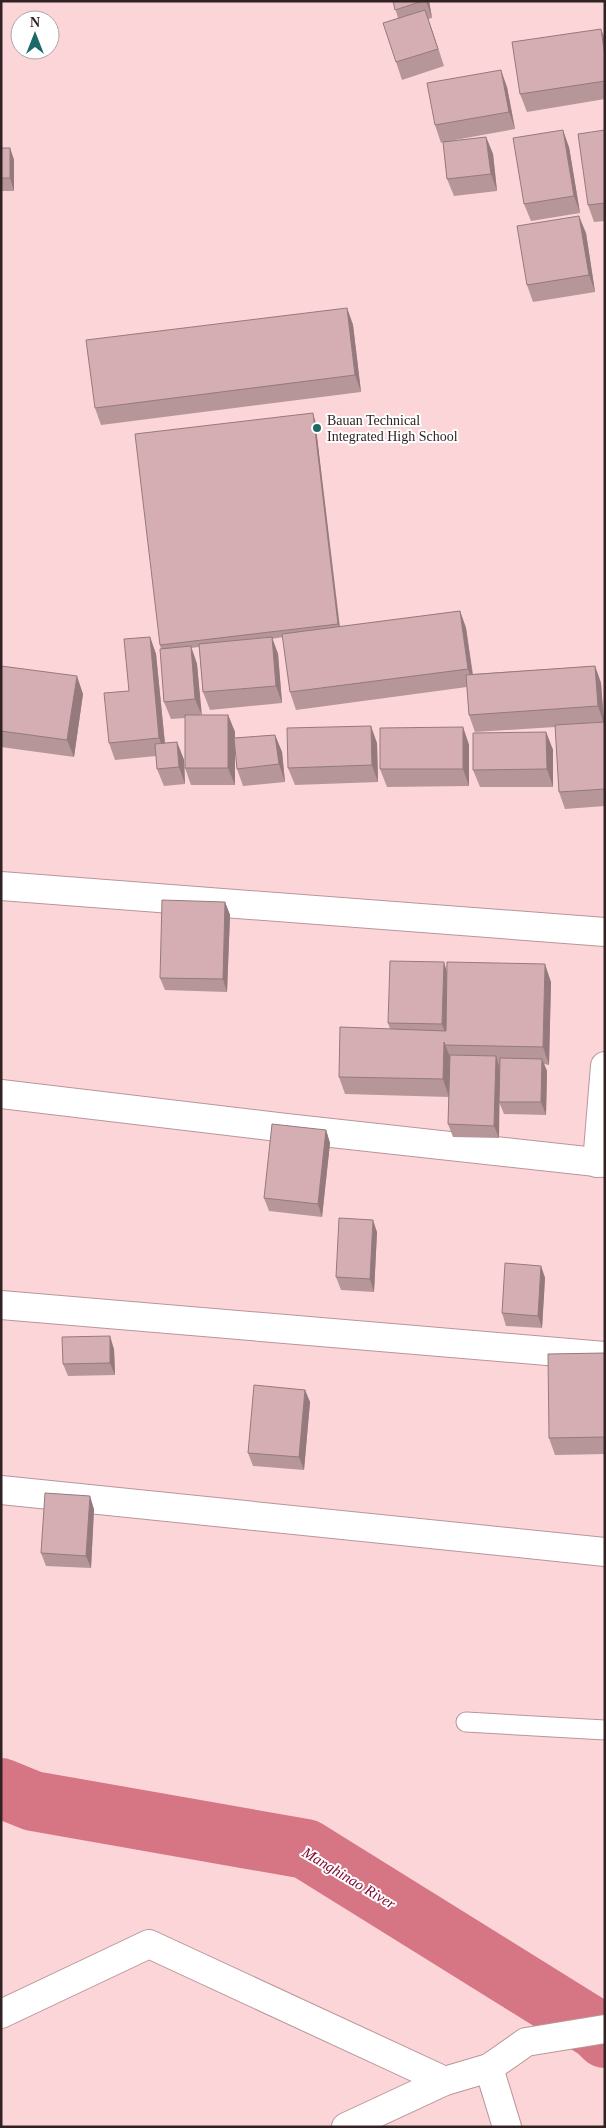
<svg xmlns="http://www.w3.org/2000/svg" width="606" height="2128" font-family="Georgia,serif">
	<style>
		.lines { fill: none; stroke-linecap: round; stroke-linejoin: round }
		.river { stroke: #d67684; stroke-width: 60 }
		.lane-casing { stroke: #b99599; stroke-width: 21 }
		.street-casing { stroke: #b99599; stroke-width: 30 }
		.lane { stroke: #fff; stroke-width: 19 }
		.street { stroke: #fff; stroke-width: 28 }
		.wall { fill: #b69699 }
		.shaded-wall { fill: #947a7d }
		.building { fill: #d4aeb2; stroke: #947a7d }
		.poi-dot { fill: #1d6967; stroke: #fff; stroke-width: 2 }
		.labels { text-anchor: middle; stroke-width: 4; stroke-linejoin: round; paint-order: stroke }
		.poi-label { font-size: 14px; fill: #312324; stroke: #fff; text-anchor: start }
		.water-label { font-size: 15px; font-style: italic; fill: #850d32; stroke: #fff }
	</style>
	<rect width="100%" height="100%" fill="#fcd5d9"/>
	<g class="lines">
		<!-- river -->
		<polyline class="river" points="1,1788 33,1801 306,1849 597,2030 605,2038"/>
		<!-- lane casing -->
		<g class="lane-casing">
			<polyline id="lane" points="466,1722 605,1730"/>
		</g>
		<!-- street casing -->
		<g class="street-casing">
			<g id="street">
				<polyline points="1,886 605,932"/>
				<polyline points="1,1094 286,1128 605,1163"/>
				<polyline points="597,1163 605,1066"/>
				<polyline points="1,1305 605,1356"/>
				<polyline points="1,1490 605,1552"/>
				<polyline points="1,2014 149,1944 445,2081 489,2068 526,2042 605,2029"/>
				<polyline points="489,2068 507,2127"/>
				<polyline points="346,2127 445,2081"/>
			</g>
		</g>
		<!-- lane -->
		<use href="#lane" class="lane"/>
		<!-- street -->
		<use href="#street" class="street"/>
	</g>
	<!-- wall -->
	<g class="wall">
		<polygon points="393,1 429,1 432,18 428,19 444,66 402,80 396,62 398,18"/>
		<polygon points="601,29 605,40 605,99 527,112 520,94"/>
		<polygon points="507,87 515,129 449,141 486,137 493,154 497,191 454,196 447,179 443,142 441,143 435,125"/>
		<polygon points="605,130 605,221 594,222 588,205"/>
		<polygon points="569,147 580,213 531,221 524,204"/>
		<polygon points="1,148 10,148 14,160 14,191 1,191"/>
		<polygon points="586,233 595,292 533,302 527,285"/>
		<polygon points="347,308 353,325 361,392 101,425 95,408"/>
		<polygon points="315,420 340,627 460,611 466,628 473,674 595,666 601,683 604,722 605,722 605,806 565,809 559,792 555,727 475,732 469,715 467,687 296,710 290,692 283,637 272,639 278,654 282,703 210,710 203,692 199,647 191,648 197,664 201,715 228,715 235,732 235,738 275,735 282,752 285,782 243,786 237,769 235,742 235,785 191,785 185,768 185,718 171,719 164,702 161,649 160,645"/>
		<polygon points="150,637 156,654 165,743 177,742 184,760 185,784 164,786 157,769 156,756 115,760 109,743"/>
		<polygon points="1,666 83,694 74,757 1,747"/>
		<polygon points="463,727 469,745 469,786 387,787 380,769"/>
		<polygon points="546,732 553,750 553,787 480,787 473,770"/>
		<polygon points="377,743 378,782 295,785 288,768"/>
		<polygon points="225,902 230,915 227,992 165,990 160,978"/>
		<polygon points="447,972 551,982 549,1065 544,1064 547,1071 546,1115 504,1114 499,1102 499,1138 453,1137 448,1124 449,1097 345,1094 339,1077 390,1029 388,1023"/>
		<polygon points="326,1130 330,1143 322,1217 269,1211 264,1198"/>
		<polygon points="377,1232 374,1292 341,1290 336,1277"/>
		<polygon points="541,1266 545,1278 542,1328 506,1326 502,1313"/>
		<polygon points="114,1349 115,1375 68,1376 63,1364"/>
		<polygon points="605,1353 605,1454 555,1455 549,1438"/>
		<polygon points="305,1390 310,1402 304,1470 253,1466 248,1453"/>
		<polygon points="94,1509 91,1568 46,1566 41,1553"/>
	</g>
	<!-- shaded-wall -->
	<g class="shaded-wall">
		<polygon points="426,1 429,1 432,18"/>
		<polygon points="425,10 431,27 444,66 438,49"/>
		<polygon points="601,29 605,40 605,56"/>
		<polygon points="501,70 507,87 515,129 509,112"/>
		<polygon points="563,130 569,147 580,213 574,196"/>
		<polygon points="486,137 493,154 497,191 491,174"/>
		<polygon points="10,148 14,160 14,191 10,178"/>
		<polygon points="579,216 586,233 595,292 589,275"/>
		<polygon points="347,308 353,325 361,392 355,375"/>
		<polygon points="313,413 315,420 340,631 338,624"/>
		<polygon points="460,611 466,628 474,686 468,669"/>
		<polygon points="150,637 156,654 166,755 159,738"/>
		<polygon points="272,637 278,654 282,703 276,686"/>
		<polygon points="191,646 197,664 202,716 195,699"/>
		<polygon points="595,666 601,683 604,724 598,706"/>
		<polygon points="77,676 83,694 74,757 67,740"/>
		<polygon points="228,715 235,732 235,785 228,768"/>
		<polygon points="371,726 377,743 378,782 372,765"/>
		<polygon points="463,727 469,745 469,786 463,769"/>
		<polygon points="546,732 553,750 553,787 547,769"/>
		<polygon points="275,735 282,752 285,782 279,764"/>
		<polygon points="177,742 184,760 185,784 179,767"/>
		<polygon points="225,902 230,915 227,992 223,979"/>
		<polygon points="444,962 448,975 447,1037 442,1024"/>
		<polygon points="545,964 551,982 549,1065 543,1047"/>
		<polygon points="444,1042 451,1059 449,1097 443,1079"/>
		<polygon points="496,1056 500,1069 499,1138 494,1126"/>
		<polygon points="542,1059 547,1071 546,1115 541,1102"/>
		<polygon points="326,1130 330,1143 322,1217 318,1204"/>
		<polygon points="373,1220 377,1232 374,1292 370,1279"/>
		<polygon points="541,1266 545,1278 542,1328 538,1316"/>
		<polygon points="110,1336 114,1349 115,1375 110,1363"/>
		<polygon points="305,1390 310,1402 304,1470 299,1457"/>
		<polygon points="90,1496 94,1509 91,1568 86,1556"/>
	</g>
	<!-- building -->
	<g class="building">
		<polygon points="393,1 423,1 395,10"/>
		<polygon points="425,10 438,49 396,62 383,23"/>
		<polygon points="601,29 605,56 605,81 520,94 512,42"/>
		<polygon points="501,70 509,112 435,125 427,83"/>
		<polygon points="563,130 574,196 524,204 513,138"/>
		<polygon points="605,130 605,203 588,205 578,134"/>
		<polygon points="486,137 491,174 447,179 443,142"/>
		<rect x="1" y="148" width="9" height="30"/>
		<polygon points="579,216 589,275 527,285 517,226"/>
		<polygon points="347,308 355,375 95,408 86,340"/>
		<polygon points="313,413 338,624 160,645 135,434"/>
		<polygon points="460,611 468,669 290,692 282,634"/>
		<polygon points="150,637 159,738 109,743 104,693 129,691 124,639"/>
		<polygon points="272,637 276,686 203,692 199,644"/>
		<polygon points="191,646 195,699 164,702 160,649"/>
		<polygon points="1,666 77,676 67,740 1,731"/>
		<polygon points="595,666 598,706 469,715 466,675"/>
		<rect x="185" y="715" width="43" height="53"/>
		<polygon points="605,722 605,789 559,792 555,725"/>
		<polygon points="371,726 372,765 288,768 287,728"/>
		<polygon points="463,727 463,769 380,769 380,728"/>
		<polygon points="546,732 547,769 473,770 473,733"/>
		<polygon points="275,735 279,764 237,769 234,738"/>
		<polygon points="177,742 179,767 157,769 155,744"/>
		<polygon points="162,900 225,902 223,979 160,978"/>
		<polygon points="390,961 444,962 442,1024 388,1023"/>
		<polygon points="447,962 545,964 543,1047 445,1045 444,1042 443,1079 339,1077 340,1027 446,1031"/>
		<polygon points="450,1055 496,1056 494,1126 448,1124"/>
		<polygon points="500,1058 542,1059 541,1102 499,1102"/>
		<polygon points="272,1124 326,1130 318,1204 264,1198"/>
		<polygon points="339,1218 373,1220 370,1279 336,1277"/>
		<polygon points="505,1263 541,1266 538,1316 502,1313"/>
		<polygon points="110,1336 110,1363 63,1364 62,1337"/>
		<polygon points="605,1353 605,1437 549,1438 548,1354"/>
		<polygon points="254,1385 305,1390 299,1457 248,1453"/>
		<polygon points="45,1493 90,1496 86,1556 41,1553"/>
	</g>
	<!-- markers -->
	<circle class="poi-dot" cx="317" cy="428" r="5"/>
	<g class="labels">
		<!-- poi labels -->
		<g class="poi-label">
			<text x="327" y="425">Bauan Technical<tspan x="327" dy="16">Integrated High School</tspan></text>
		</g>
		<!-- water labels -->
		<g class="water-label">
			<text transform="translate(349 1878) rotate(31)" y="5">Manghinao River</text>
		</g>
	</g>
	<!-- border -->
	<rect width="606" height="2128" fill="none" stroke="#312324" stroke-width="5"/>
	<!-- north arrow -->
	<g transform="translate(35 35)"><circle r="24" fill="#ffffff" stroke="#ada7a7"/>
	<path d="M0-4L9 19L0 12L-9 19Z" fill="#1d6967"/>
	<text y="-8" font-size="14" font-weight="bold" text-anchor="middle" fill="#312324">N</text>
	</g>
</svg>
